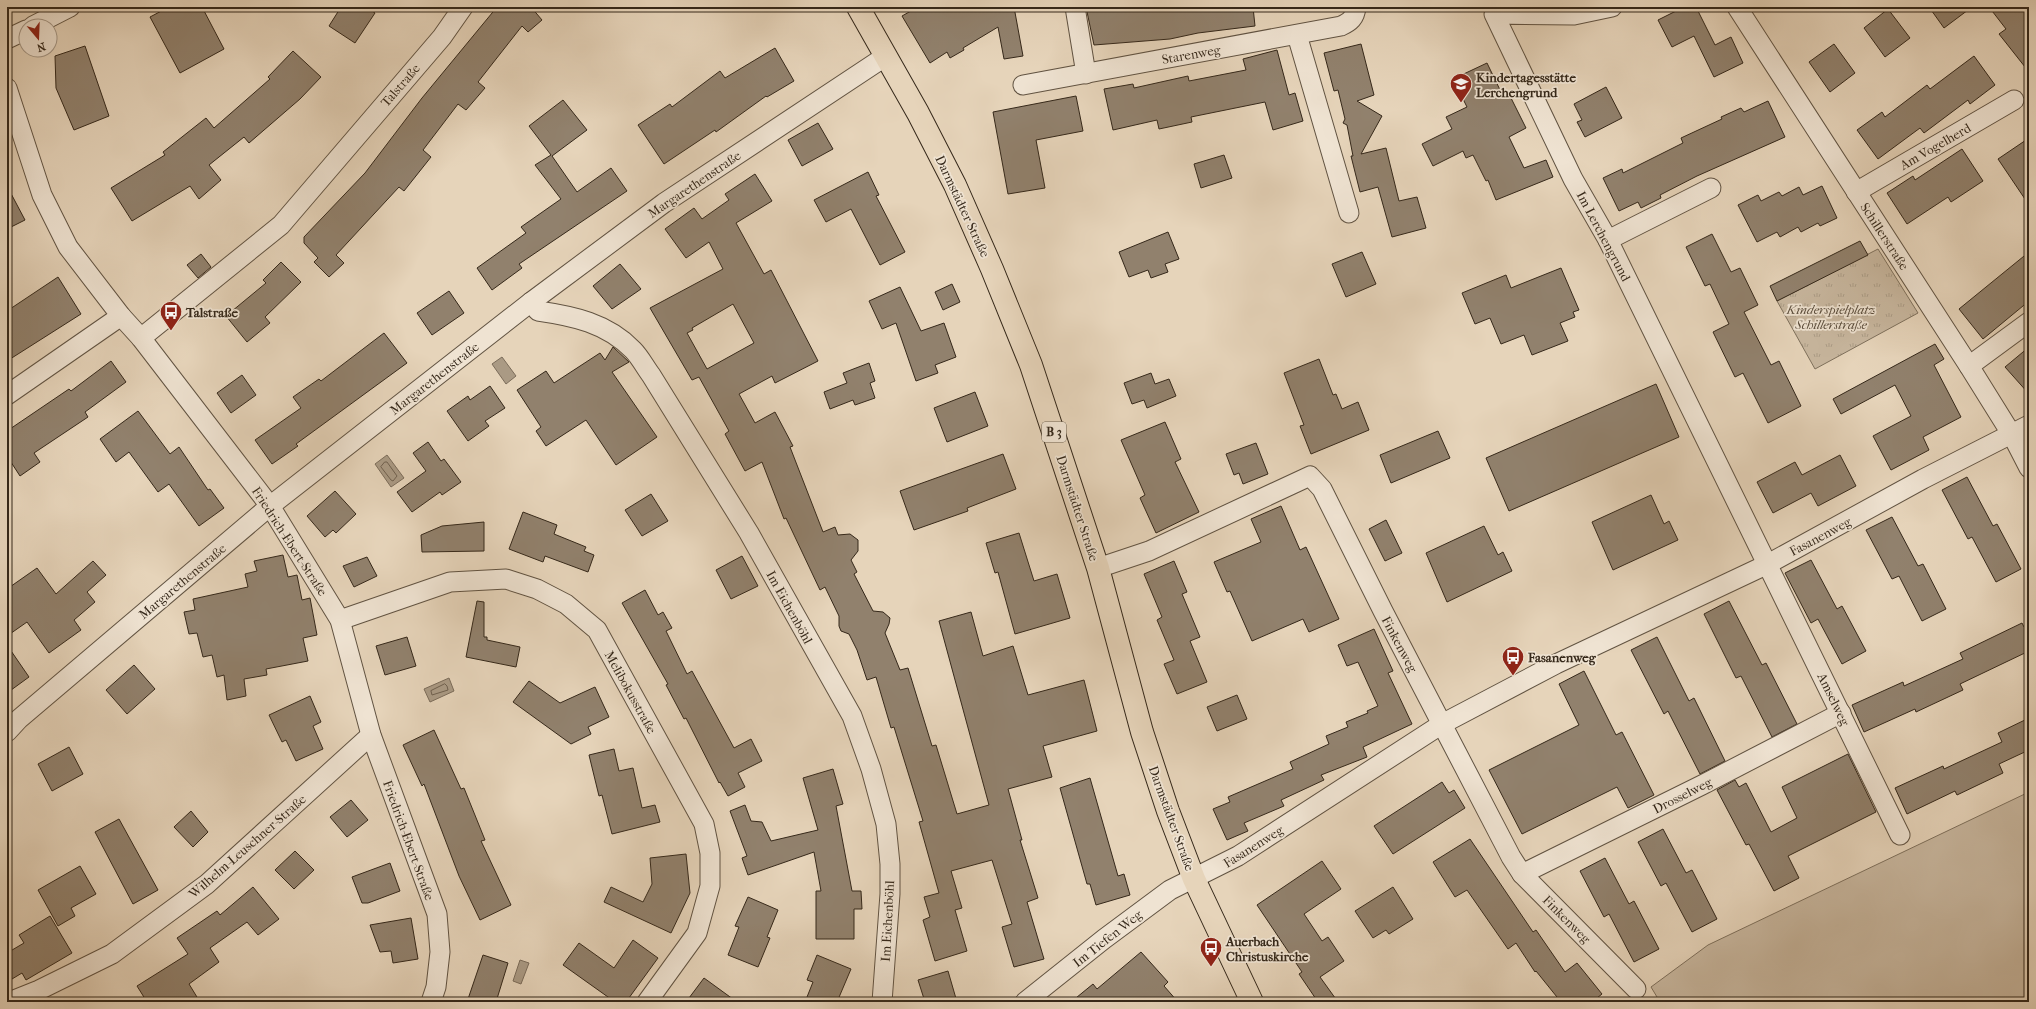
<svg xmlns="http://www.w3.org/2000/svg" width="2036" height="1009" font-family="'IM FELL French Canon',serif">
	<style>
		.grass { fill: #c8b79f; stroke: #7e705c }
		.park { fill: url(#park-tufts); stroke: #7e705c }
		.water { fill: #aa9a84; stroke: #7b6c5a }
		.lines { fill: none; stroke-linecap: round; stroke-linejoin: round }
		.shore { stroke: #70614f; stroke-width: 1 }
		.building { fill: #91816d; stroke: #35281a; fill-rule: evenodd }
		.minor-casing { stroke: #615342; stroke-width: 21 }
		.major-casing { stroke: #35281a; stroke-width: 24 }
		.minor { stroke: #efe3d2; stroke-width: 19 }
		.major { stroke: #e6d4ba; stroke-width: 22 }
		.labels { text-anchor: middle; stroke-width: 3.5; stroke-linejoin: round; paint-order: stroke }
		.shield { fill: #efe3d2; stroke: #6d6051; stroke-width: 1 }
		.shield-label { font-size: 12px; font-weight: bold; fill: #35281a }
		.street-label { font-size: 13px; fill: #35281a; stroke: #efe3d2 }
		.poi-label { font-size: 13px; font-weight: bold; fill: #35281a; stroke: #efe3d2; text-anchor: start }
		.park-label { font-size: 13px; font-style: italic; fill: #5a4c3b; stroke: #efe3d2 }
	</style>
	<defs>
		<pattern id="park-tufts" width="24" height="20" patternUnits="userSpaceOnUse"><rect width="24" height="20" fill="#c8b79f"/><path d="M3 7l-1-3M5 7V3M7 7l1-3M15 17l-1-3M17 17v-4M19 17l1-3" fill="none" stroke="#ac9d88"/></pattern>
	</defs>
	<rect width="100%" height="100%" fill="#e6d4ba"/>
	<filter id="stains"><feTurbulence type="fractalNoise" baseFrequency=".005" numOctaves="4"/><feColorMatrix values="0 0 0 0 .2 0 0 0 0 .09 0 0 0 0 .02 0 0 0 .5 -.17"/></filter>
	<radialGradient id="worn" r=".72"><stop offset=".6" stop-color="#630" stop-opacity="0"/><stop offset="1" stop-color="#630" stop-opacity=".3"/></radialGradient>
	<!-- grass -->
	<polygon class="grass" points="2029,792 2029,1002 1660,1002 1651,987 1708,945"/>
	<!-- park -->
	<polygon class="park" points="1878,249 1918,313 1815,369 1777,301"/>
	<!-- water -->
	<g class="water">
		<polygon points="502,357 516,376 506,384 492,364"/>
		<polygon points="387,455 404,478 391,487 375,464"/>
		<polygon points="449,678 454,691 430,702 424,689"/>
		<polygon points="520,960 529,963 521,984 513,981"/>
	</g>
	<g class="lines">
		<!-- shore -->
		<g class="shore">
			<polygon points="385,462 387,462 397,476 393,481 391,480 381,467"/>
			<polygon points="445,684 447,686 448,690 432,695 431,691"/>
		</g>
	</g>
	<!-- building -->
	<g class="building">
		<polygon points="169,7 202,7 224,49 180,73 150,17"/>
		<polygon points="341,7 366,7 375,13 355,43 329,26"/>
		<polygon points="497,7 531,7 542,20 528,32 522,26 478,82 485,88 466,110 458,104 423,150 431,157 404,191 399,187 336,255 344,263 329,277 314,262 318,258 304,243 304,237 365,173 422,98"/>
		<polygon points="918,7 1014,7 1023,56 1004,59 998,27 963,48 964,50 950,58 947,52 930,63 902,16"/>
		<polygon points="1086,7 1253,7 1255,26 1198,33 1170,39 1094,45"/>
		<polygon points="1684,7 1696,7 1715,45 1731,37 1743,63 1714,77 1694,36 1672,47 1658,20"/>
		<polygon points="1929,7 1972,7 1944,28"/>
		<polygon points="1989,7 2029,7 2029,72 1999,34 2006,29"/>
		<polygon points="1888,9 1910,38 1885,57 1864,28"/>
		<polygon points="1361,44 1374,95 1357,101 1382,116 1361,154 1386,148 1399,201 1417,197 1426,228 1392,237 1378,187 1360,192 1351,156 1353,156 1347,125 1343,123 1345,119 1338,90 1334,91 1324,53"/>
		<polygon points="1834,44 1855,73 1830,92 1809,62"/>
		<polygon points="85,46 109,116 74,130 56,88 55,56"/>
		<polygon points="775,48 794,81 767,97 766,96 716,132 715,130 664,164 638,125 670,104 672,107 720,71 725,78"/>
		<polygon points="1277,50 1289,95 1295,93 1303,121 1273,130 1265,102 1191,117 1192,122 1159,129 1157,120 1113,130 1104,89 1133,84 1134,88 1188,76 1189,81 1246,70 1243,59"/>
		<polygon points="293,51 321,77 300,99 249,143 244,137 209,165 221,180 199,199 190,186 132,221 111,188 165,155 163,152 206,118 214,128 270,79 268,77"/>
		<polygon points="1974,56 1995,85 1970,104 1968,100 1924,133 1920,128 1878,159 1857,130 1882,112 1885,117 1927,85 1930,89"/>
		<polygon points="1487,63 1503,96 1509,94 1526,128 1509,137 1524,168 1546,160 1553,177 1496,200 1488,180 1486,181 1473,155 1466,158 1463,151 1433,166 1422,144 1452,129 1446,117 1467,107 1453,79"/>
		<polygon points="1606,87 1622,118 1585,137 1577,122 1582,120 1574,104"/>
		<polygon points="1076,96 1083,131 1036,140 1045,188 1008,194 993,112"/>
		<polygon points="563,100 587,130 552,156 577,192 611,168 627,191 519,264 522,268 492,290 477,268 526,233 521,227 561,199 535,165 551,155 529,126"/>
		<polygon points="1768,101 1785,137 1697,176 1660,195 1661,198 1641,208 1638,202 1619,211 1603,178 1622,169 1623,173 1683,143 1681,138 1722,119 1721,117 1741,108 1744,112"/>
		<polygon points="818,123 833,149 802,166 788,140"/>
		<polygon points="2029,138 2029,205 1998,159"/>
		<polygon points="1962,149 1983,181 1951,202 1948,197 1907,224 1887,193 1913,176 1915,180"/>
		<polygon points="1224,155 1232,178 1201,188 1194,164"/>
		<polygon points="868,172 879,195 876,196 905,252 880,265 851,209 826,222 814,200"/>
		<path d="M755,174L772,201L736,223L764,274L771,270L818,361L775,383L772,376L739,394L755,423L775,412L793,446L790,447L823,532L835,527L838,535L850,534L858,540V551L851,560L857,572L854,574L873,611L883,612L890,618L889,624L885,633L900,670L908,668L932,746L936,745L957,814L989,805L939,621L971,612L983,656L1013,646L1028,695L1084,680L1097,731L1043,746L1052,777L1008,789L1022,840H1020L1038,898L1027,902L1044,959L1014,967L1002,927L1012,924L992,860L951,871L962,908L955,910L967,951L935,961L923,920L930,917L924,897L939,893L919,822L923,821L894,727L891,728L876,677L867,680L857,650L849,634L841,631L839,626V616L825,587L820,590L786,518L784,519L762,462L745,471L725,434L729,431L699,377L692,380L650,308L723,269L709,242L686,258L665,229L694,208L702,219L729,200L725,194ZM733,304L754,343L707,369L687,333L693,330L692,328Z"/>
		<polygon points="7,186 25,220 7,229"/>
		<polygon points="1822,186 1837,218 1820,226 1818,223 1801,232 1798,227 1780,237 1777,232 1757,242 1738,205 1758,195 1761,201 1779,192 1782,196 1799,187 1803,195"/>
		<polygon points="1168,232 1179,259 1165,264 1168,272 1151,278 1148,270 1129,277 1119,252"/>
		<polygon points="1712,234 1731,272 1740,268 1758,305 1744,312 1771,365 1779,361 1801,406 1768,423 1743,373 1735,377 1713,332 1729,324 1710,284 1705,286 1686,247"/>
		<polygon points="1860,241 1868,255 1777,301 1770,286"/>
		<polygon points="1362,252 1376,284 1346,297 1332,264"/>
		<polygon points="2029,252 2029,301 1983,339 1959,309"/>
		<polygon points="201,254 211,267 198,278 187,265"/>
		<polygon points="281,262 301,282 265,317 270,323 247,342 226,316 266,283 263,280"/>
		<polygon points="620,264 641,289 612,309 593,286"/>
		<polygon points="1561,268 1579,310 1573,312 1575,317 1560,323 1568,341 1532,355 1524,335 1501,344 1490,318 1475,324 1462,293 1506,275 1511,288"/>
		<polygon points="58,277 81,314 7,361 7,311"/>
		<polygon points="952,284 960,302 943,310 935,292"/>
		<polygon points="900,287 921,331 944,323 956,357 935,365 938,373 916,381 896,323 882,329 869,301"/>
		<polygon points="449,291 464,313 432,335 417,313"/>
		<polygon points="384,333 407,363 296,444 298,446 272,464 255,440 301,408 293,397 319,379 321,381"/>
		<polygon points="1935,344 1944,359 1934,365 1961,417 1923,437 1929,450 1891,470 1873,436 1911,416 1895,385 1841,414 1833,399"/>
		<polygon points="613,347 629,362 612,372 657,437 616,465 586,420 546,446 536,431 541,427 517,390 546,371 554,383 600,353 605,360"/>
		<polygon points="2029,347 2029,394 2005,367"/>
		<polygon points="1319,359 1333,395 1336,394 1342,409 1358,402 1369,430 1311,454 1300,426 1304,425 1284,373"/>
		<polygon points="111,361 126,382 85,412 88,417 34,453 40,462 20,476 7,456 7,431 69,389 71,391"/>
		<polygon points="869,363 875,381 870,383 875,398 855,405 853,400 830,409 824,392 847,383 843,373"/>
		<polygon points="1151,373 1155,384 1169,379 1176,396 1147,408 1144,400 1132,404 1124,383"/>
		<polygon points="242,375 256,395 231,413 217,393"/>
		<polygon points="1656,384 1679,437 1509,511 1486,458"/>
		<polygon points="490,386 505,408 485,421 489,426 468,441 447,411 468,396 470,400"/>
		<polygon points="975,392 988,426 947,442 934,408"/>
		<polygon points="138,411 170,454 179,447 208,490 210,489 224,508 199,526 169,484 158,492 129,452 116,462 100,439"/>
		<polygon points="1165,422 1181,459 1175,462 1199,512 1156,533 1140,498 1145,495 1121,440"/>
		<polygon points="1438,431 1450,458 1391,483 1380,455"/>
		<polygon points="428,442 441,461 444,459 461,482 442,495 440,492 412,512 397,492 426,471 413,453"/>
		<polygon points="1256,443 1268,474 1243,484 1239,473 1234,475 1226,454"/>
		<polygon points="1003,454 1016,489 967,508 968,511 914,530 900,491"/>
		<polygon points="1840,455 1856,486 1818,506 1811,493 1773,513 1757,482 1795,462 1802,475"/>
		<polygon points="1967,477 1993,526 1997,524 2021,569 1996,582 1972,537 1968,539 1942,490"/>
		<polygon points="335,491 356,514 336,533 333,530 325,537 307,516"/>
		<polygon points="651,494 668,521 642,536 625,510"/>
		<polygon points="1651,495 1664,524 1669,521 1678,540 1613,570 1592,522"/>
		<polygon points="1281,506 1300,550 1306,547 1339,619 1309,632 1303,619 1252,641 1230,591 1227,592 1214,562 1261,542 1251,519"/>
		<polygon points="523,512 557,525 554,534 586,547 584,551 594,555 588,572 545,556 543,562 509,549"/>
		<polygon points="1892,517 1918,566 1923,564 1946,609 1922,621 1899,576 1892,579 1866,530"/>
		<polygon points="1386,520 1402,553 1385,561 1369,529"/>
		<polygon points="484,522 484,551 422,552 421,535 442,526"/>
		<polygon points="1484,526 1498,555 1503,552 1512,571 1447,602 1426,553"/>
		<polygon points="1019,533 1034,581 1057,574 1070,618 1015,634 998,572 995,573 986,543"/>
		<polygon points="283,555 288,577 297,575 302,600 310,598 317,635 303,638 308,661 266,669 267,675 244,679 246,696 227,700 224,675 217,677 212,655 203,657 197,633 189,634 184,612 195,610 193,599 248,587 245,574 257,571 254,561"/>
		<polygon points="742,556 758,586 731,599 716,570"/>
		<polygon points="367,557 377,576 354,587 343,566"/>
		<polygon points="1811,560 1837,609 1842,606 1866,651 1842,664 1818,619 1811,623 1785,573"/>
		<polygon points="93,561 106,575 87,592 95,602 74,620 81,630 49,653 27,622 7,636 7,589 37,568 56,594"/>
		<polygon points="1174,561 1187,592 1182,594 1200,637 1190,641 1207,682 1177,694 1164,664 1174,660 1157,620 1162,617 1144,574"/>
		<polygon points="645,590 658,615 663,612 672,628 666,631 687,674 692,671 734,748 751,739 762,761 738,773 745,787 728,796 720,782 719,783 686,718 684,719 666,685 668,684 622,603"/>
		<polygon points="477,601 484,602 484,637 487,637 487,640 520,647 516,667 466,657"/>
		<polygon points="1729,601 1762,665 1766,663 1797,724 1772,737 1741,676 1736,678 1704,614"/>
		<polygon points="2022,623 2024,627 2029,625 2029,651 1960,684 1963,690 1916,712 1915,709 1864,732 1852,705 1903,682 1904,686 1963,659 1960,653"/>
		<polygon points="1374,629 1393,671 1388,673 1412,724 1363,747 1367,757 1321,775 1324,780 1281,800 1284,806 1244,823 1248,831 1227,840 1213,809 1230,802 1228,797 1293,769 1290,762 1329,744 1326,736 1348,727 1346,722 1368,713 1367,711 1378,706 1358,662 1347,666 1338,645"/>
		<polygon points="407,637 416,666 385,675 376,646"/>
		<polygon points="1657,637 1689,701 1694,698 1725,761 1700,774 1668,711 1664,714 1631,650"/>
		<polygon points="7,645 29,677 7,693"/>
		<polygon points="134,665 155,689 127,714 106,690"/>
		<polygon points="1584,671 1616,735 1622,732 1654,795 1628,808 1617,787 1522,834 1489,770 1579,725 1559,684"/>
		<polygon points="529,681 560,703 595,687 609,717 588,727 591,734 571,744 513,702"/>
		<polygon points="1237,695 1247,719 1217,731 1207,707"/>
		<polygon points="310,696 321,722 313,726 323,749 296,761 286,740 282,742 269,715"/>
		<polygon points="2029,718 2029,750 1999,764 2003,773 1957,795 1955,791 1907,814 1895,788 1943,766 1944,769 2002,742 1998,733"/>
		<polygon points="434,730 461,789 464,788 485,840 481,841 511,905 480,920 459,876 424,784 422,786 403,745"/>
		<polygon points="69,747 83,774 52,791 38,764"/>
		<polygon points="614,749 619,771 633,768 642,808 655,805 660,822 612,834 602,795 599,796 589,755"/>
		<polygon points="1848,754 1876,812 1788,856 1799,878 1774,891 1749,844 1746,845 1717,790 1735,780 1739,787 1746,783 1771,832 1797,818 1782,787"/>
		<polygon points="833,769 843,804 836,806 852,891 861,891 862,909 854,909 854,939 816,939 816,891 821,891 814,852 748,875 742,858 747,856 730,811 745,805 751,821 762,822 771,841 818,830 803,778"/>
		<polygon points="1090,778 1118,876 1124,874 1130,895 1096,905 1090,884 1087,884 1060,788"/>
		<polygon points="1442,782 1449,793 1454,790 1465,808 1393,854 1374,826"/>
		<polygon points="351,800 368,820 347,837 330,817"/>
		<polygon points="191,811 208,832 193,847 174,827"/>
		<polygon points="119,819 158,890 133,904 95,832"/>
		<polygon points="1663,829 1686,873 1692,870 1717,919 1692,932 1666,883 1661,886 1638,842"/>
		<polygon points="1470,839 1533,932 1536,930 1565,972 1577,963 1602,994 1592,1002 1561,1002 1536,971 1535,972 1516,943 1508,949 1467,890 1455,897 1433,862"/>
		<polygon points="295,851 314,870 294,889 275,870"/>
		<polygon points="686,854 690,893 671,933 604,902 611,887 643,902 652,884 650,858"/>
		<polygon points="1605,858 1629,904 1634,901 1659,949 1634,962 1609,914 1604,917 1580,871"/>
		<polygon points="1322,861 1341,889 1304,914 1322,941 1328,937 1344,961 1320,977 1338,1002 1318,1002 1299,974 1302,972 1257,905"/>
		<polygon points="390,863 400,891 368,903 362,903 352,877"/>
		<polygon points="80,866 96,894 71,908 75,916 58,926 38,890"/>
		<polygon points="253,887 279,919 258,935 247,922 210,948 219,962 189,984 200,1002 147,1002 137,986 188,954 177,938 217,911 220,915"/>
		<polygon points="1393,887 1413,919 1389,934 1386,930 1373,938 1355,911"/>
		<polygon points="748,897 778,910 767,937 770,938 758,967 728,955 739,927 735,926"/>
		<polygon points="50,916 72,953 26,980 22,973 7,982 7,953 24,943 19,935"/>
		<polygon points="411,918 418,959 393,963 391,951 380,952 370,925"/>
		<polygon points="633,940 658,958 626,1002 615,1002 563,965 579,943 614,968"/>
		<polygon points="1141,952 1168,982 1164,986 1178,1002 1071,1002 1093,984 1097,989"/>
		<polygon points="483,955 508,963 496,1002 467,1002"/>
		<polygon points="817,955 851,969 837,1002 805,1002 813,982 807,980"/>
		<polygon points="948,971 957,1002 925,1002 918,980"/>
		<polygon points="704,978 737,1002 686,1002"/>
	</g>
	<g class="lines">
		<!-- minor casing -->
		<g class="minor-casing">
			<g id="minor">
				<polyline points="1075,7 1086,74"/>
				<polyline points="1612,7 1574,15 1494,14 1573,179 1608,240 1900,835"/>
				<polyline points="1737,7 1969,366 2012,435 2029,468"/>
				<polyline points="33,26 70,7"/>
				<polyline points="1297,35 1349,213"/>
				<polyline points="7,39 26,30"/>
				<path d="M1023,85L1341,26C1350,22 1355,18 1356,7"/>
				<polyline points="7,88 42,195 68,247 121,316 141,338 270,506 340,620 371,735 437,914 440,952 436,987 431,1002"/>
				<polyline points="1856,192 2014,100"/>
				<polyline points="1608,240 1711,188"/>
				<path d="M531,302L538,311C573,316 607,323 633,350C640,357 645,367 651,375L749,533L852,716L871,769L886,824L890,864V894L882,1002"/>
				<polyline points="141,338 281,225 442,37 463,7"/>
				<polyline points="1969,366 2029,322"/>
				<polyline points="7,395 121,316"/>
				<polyline points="1098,568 1149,551 1310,476 1322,489 1383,611 1511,857 1522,874 1636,989"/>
				<polyline points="340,620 450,582 506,579 537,589 566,604 597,630 704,824 710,853 710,886 697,933 647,1002"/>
				<polyline points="7,732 19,719 270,506 531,302 664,203 886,56"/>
				<polyline points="1522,874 1702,785 1841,713"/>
				<polyline points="9,1002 39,990 112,954 207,884 371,735"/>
				<polyline points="1025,1002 1104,939 1170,890 1238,856 1442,724 1556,664 1768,564 1923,479 2029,425"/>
			</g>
		</g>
		<!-- major casing -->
		<g class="major-casing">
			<polyline id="major" points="858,7 918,113 955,185 992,269 1031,365 1098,568 1142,732 1168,811 1194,879 1252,1002"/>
		</g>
		<!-- minor -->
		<use href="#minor" class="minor"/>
		<!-- major -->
		<use href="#major" class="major"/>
	</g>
	<!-- icons -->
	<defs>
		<g id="school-pin" transform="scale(1.15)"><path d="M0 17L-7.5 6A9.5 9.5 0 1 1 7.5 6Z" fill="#8f2418" stroke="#efe3d2"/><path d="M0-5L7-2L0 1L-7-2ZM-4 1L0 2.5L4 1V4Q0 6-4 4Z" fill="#fff"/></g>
		<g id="bus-pin" transform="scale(1.15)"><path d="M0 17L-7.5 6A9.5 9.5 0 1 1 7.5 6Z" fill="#8f2418" stroke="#efe3d2"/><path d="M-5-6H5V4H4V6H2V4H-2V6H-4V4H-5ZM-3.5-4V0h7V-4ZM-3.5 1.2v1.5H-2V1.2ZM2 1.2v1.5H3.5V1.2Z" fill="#fff"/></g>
	</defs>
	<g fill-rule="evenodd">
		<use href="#school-pin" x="1461" y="84"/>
		<use href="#bus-pin" x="171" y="312"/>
		<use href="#bus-pin" x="1513" y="657"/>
		<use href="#bus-pin" x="1211" y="948"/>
	</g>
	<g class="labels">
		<!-- shield labels -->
		<rect class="shield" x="1042" y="422" width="24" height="20" rx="3"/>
		<g class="shield-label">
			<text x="1054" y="436">B 3</text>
		</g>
		<!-- street labels -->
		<g class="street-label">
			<text transform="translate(1191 54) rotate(-10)" y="5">Starenweg</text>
			<text transform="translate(400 85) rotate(-49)" y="5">Talstraße</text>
			<text transform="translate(1935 146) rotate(-30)" y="5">Am Vogelherd</text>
			<text transform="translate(694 184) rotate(-34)" y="5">Margarethenstraße</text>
			<text transform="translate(963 206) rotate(65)" y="5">Darmstädter Straße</text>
			<text transform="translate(1604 236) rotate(62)" y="5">Im Lerchengrund</text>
			<text transform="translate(1885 236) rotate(57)" y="5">Schillerstraße</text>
			<text transform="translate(434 378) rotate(-38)" y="5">Margarethenstraße</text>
			<text transform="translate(1078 508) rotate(72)" y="5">Darmstädter Straße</text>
			<text transform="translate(1820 536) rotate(-28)" y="5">Fasanenweg</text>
			<text transform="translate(290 541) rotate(57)" y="5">Friedrich-Ebert-Straße</text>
			<text transform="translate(182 581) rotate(-40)" y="5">Margarethenstraße</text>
			<text transform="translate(790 607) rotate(61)" y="5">Im Eichenböhl</text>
			<text transform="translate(1400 644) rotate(62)" y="5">Finkenweg</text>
			<text transform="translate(631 692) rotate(61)" y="5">Melibokusstraße</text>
			<text transform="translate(1834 699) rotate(64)" y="5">Amselweg</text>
			<text transform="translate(1682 795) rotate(-27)" y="5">Drosselweg</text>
			<text transform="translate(1172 818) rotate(70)" y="5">Darmstädter Straße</text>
			<text transform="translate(409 840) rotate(70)" y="5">Friedrich-Ebert-Straße</text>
			<text transform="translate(247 846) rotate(-41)" y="5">Wilhelm-Leuschner-Straße</text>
			<text transform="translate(1253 846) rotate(-32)" y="5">Fasanenweg</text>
			<text transform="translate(1567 919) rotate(45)" y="5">Finkenweg</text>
			<text transform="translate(887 921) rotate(-87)" y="5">Im Eichenböhl</text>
			<text transform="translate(1107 938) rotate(-38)" y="5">Im Tiefen Weg</text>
		</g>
		<!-- poi labels -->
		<g class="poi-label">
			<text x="1476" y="82">Kindertagesstätte<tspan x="1476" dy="15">Lerchengrund</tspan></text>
			<text x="186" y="317">Talstraße</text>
			<text x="1528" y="662">Fasanenweg</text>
			<text x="1226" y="946">Auerbach<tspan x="1226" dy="15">Christuskirche</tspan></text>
		</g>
		<!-- park labels -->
		<g class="park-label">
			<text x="1831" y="314">Kinderspielplatz<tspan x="1831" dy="15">Schillerstraße</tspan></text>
		</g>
	</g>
	<!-- margin -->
	<rect width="2036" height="1009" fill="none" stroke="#e6d4ba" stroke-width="24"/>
	<rect x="8" y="8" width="2020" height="993" fill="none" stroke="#35281a" stroke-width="2"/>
	<rect x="12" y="12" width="2012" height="985" fill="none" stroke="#35281a"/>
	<!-- north arrow -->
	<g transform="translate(38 38) rotate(161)"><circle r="19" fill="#efe3d2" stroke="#a59888"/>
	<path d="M0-3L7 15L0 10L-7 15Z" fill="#8f2418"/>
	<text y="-6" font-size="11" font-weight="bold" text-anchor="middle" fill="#35281a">N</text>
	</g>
	<rect width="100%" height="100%" filter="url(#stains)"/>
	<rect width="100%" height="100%" fill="url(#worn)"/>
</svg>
